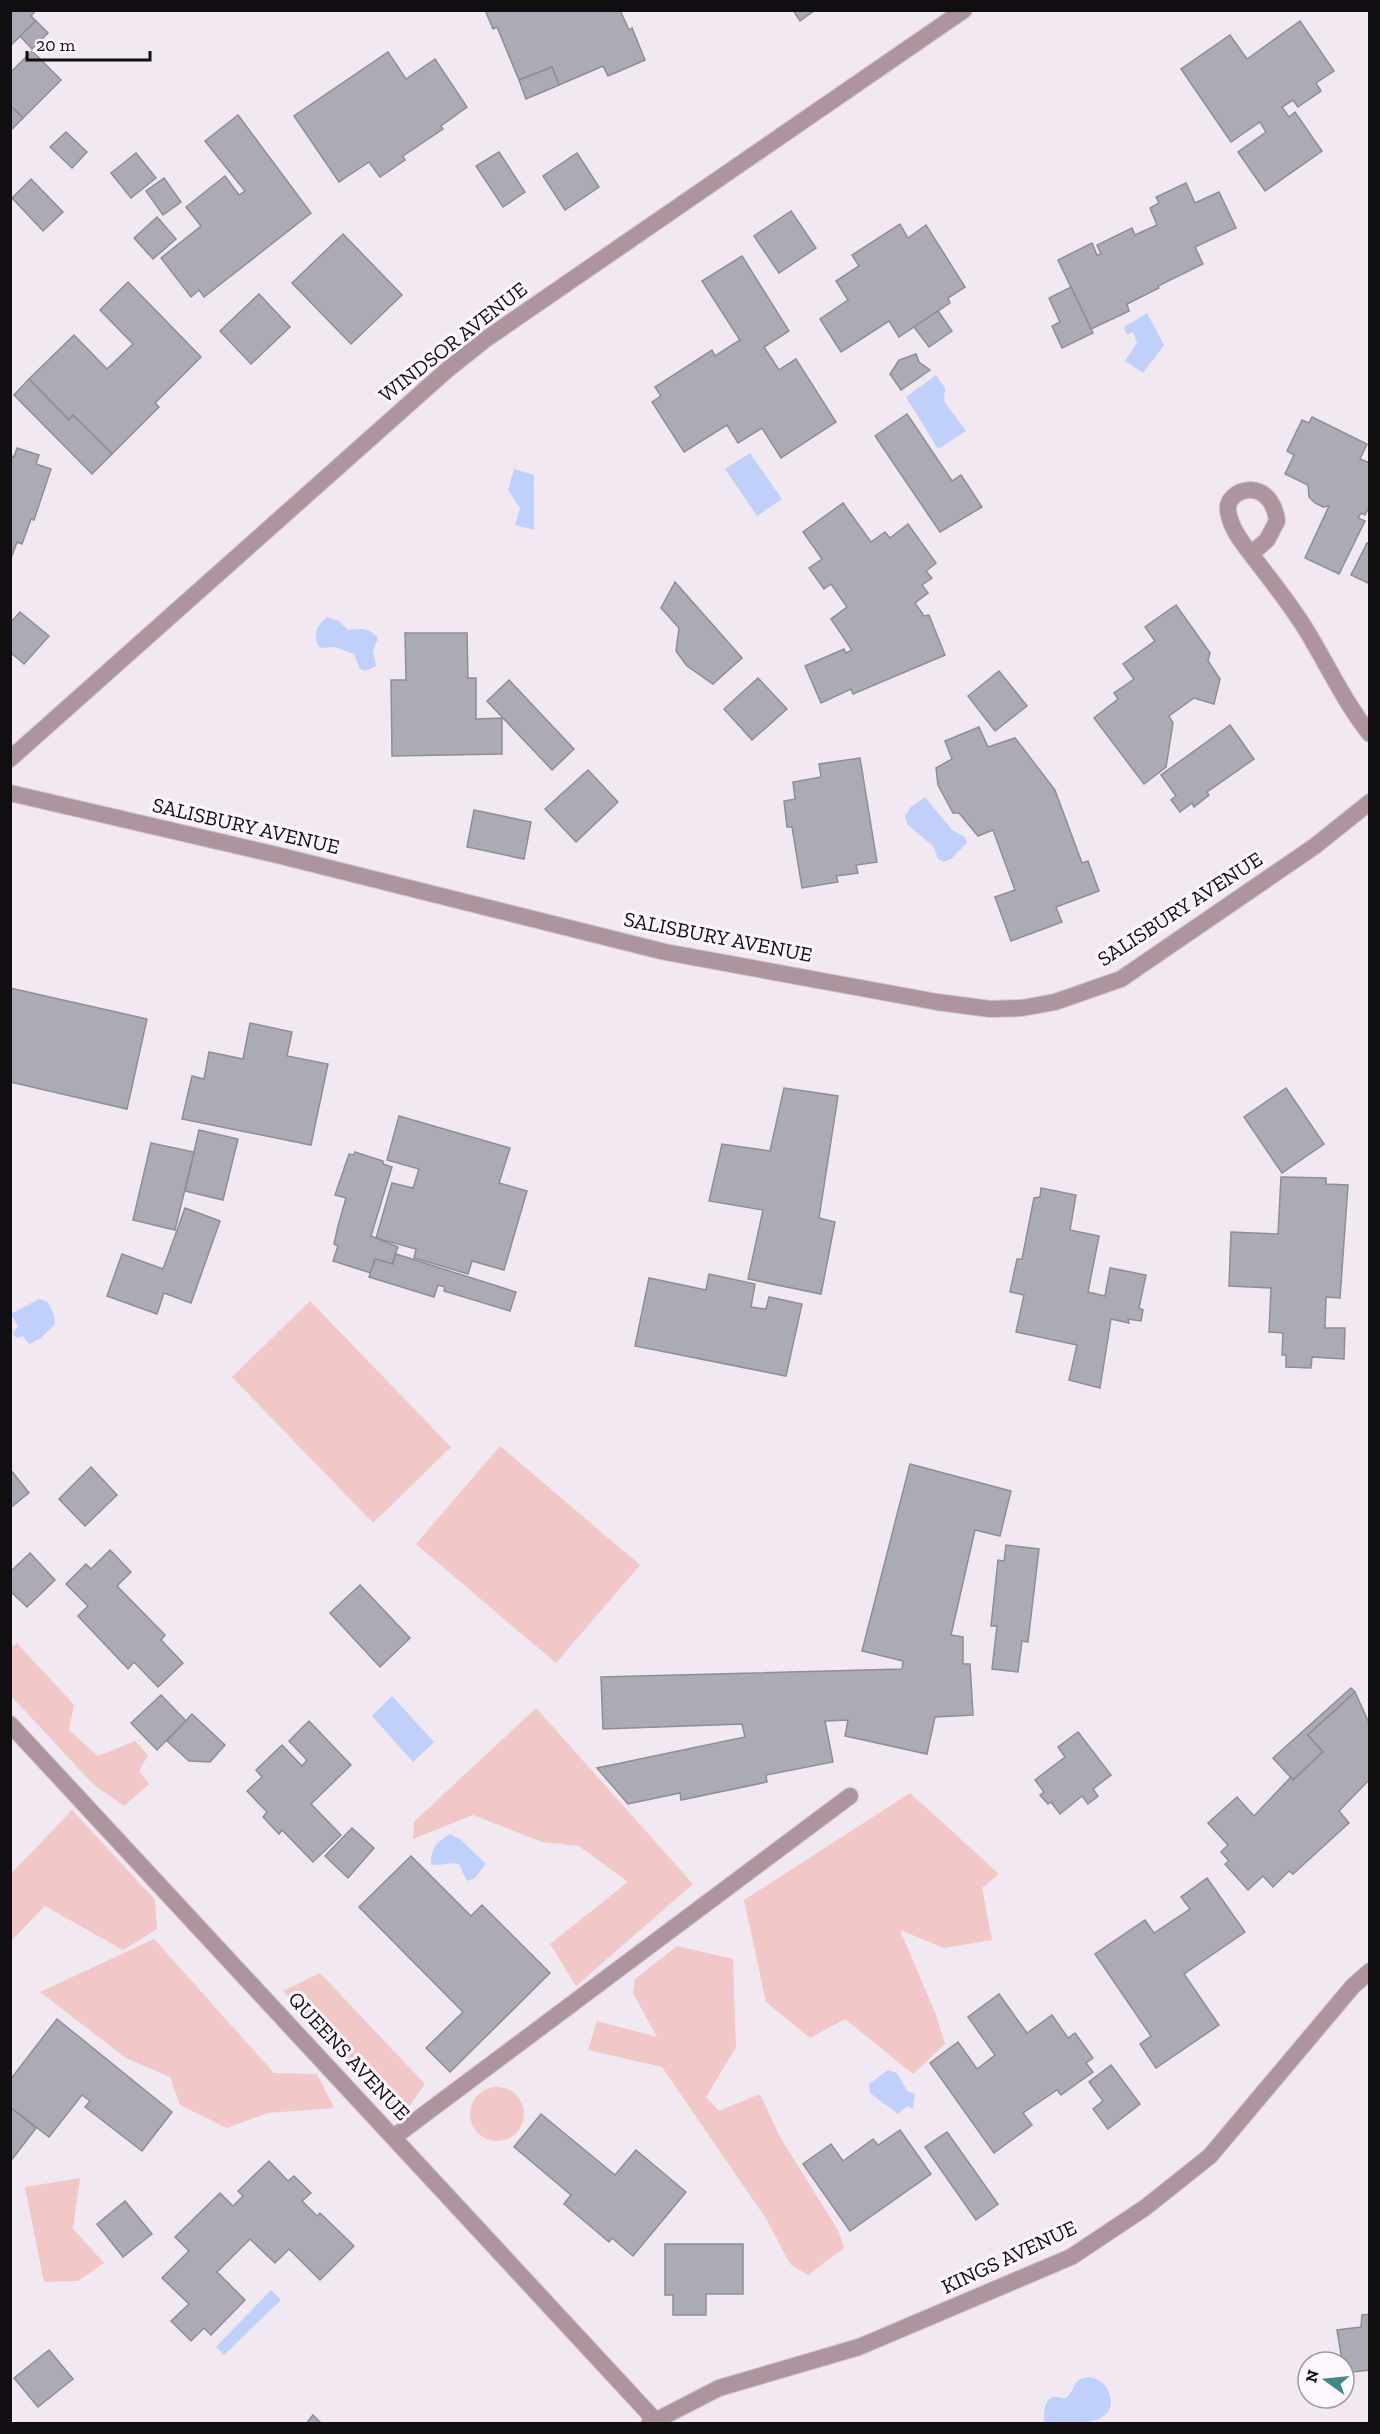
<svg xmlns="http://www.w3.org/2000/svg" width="1380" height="2434" font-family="'Zilla Slab',serif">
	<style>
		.green { fill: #f1c7c7 }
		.water { fill: #c1d0fb }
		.building { fill: #acaab4; stroke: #8f8d97; stroke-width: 1.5 }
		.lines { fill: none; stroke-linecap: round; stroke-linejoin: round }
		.service-casing { stroke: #cdc5cd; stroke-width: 18 }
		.minor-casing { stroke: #cdc5cd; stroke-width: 18 }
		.tertiary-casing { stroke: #cdc5cd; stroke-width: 18 }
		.service { stroke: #ae949f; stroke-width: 16 }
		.minor { stroke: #ae949f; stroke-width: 16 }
		.tertiary { stroke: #ae949f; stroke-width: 16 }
		.labels { text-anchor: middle; stroke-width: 6; stroke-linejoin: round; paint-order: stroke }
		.street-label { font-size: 21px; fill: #110e11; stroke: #fef6fe }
	</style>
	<rect width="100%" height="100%" fill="#f1e8f1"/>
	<!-- green -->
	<g class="green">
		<polygon points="310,1301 451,1447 373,1523 232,1377"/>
		<polygon points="500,1446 640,1565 556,1663 416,1544"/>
		<polygon points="17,1643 74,1705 69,1730 98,1756 135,1741 148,1755 139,1771 149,1784 124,1806 94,1785 11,1696 11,1647"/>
		<polygon points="536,1708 693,1884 576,1986 550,1944 628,1882 579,1846 542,1842 473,1815 413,1839 414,1822"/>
		<polygon points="910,1793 999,1874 982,1888 992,1940 944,1948 900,1930 936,2015 945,2044 913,2074 845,2019 810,2038 766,2002 744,1900"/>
		<polygon points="72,1810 155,1900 157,1929 123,1950 45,1906 11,1941 11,1874"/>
		<polygon points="154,1939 274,2073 317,2074 334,2108 267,2113 227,2128 180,2105 170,2077 126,2058 40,1992"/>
		<polygon points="677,1946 733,1959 736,2047 706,2097 719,2111 760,2094 780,2137 838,2230 844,2248 808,2275 790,2264 767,2220 662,2067 588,2050 597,2021 657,2037 633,1993 635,1979"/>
		<polygon points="320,1973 425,2084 401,2118 283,1991"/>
		<circle cx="497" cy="2114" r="27"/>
		<polygon points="80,2178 73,2229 104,2263 78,2281 44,2282 25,2187"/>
	</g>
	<!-- water -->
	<g class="water">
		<polygon points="1147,313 1164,345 1143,373 1125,361 1137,343 1133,332 1127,335 1124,327"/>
		<polygon points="936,375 945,388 944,401 966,431 938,449 906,397"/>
		<polygon points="750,453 782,499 757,516 725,469"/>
		<polygon points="514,469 534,475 534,530 515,525 520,508 508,490"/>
		<path d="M327,617L339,621L348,630C360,628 370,628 378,638L373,651L376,666L365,671L360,669L354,654L335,647L320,648C312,636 316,626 327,617Z"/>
		<polygon points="925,797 952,830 965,837 967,843 951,859 944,862 938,859 934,847 907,824 905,816 911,807"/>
		<polygon points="39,1299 48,1302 54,1315 55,1324 41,1338 29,1344 23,1336 16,1338 13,1333 18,1326 11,1314"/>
		<polygon points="392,1696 434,1742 413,1762 372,1716"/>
		<path d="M450,1834L460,1839L486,1864L475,1878L467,1881L459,1864C448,1861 441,1867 431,1864C431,1847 437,1842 450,1834Z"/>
		<polygon points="888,2070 897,2073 907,2091 915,2094 913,2109 907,2106 898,2114 870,2093 869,2084"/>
		<polygon points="271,2290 281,2300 224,2355 216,2347"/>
		<path d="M1090,2377C1101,2380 1107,2385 1110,2395C1119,2429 1064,2424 1044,2423C1044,2416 1043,2396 1056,2397C1060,2397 1063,2399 1066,2398C1077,2388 1072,2378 1090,2377Z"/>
	</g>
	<!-- building -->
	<g class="building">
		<polygon points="10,10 36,10 31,16 36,21 11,45"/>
		<polygon points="485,10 620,10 629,30 632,28 645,60 608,76 603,66 559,85 552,67 519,80 497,27 493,29"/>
		<polygon points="793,10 815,10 800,21"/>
		<polygon points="36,21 48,33 32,49 20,36"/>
		<polygon points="1300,21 1334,71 1316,83 1321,91 1298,107 1293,100 1282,107 1289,117 1295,112 1322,151 1265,191 1238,152 1266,132 1260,122 1231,142 1181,69 1230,35 1247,59"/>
		<polygon points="32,51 61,80 23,118 10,105 10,73"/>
		<polygon points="388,52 406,79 435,59 467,107 441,126 443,129 403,156 405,160 380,177 369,162 339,182 294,116"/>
		<polygon points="552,67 559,85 526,99 519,80"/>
		<polygon points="10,105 23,118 11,130 10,130"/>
		<polygon points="238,115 311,213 204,297 199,290 191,297 161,258 201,226 186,207 225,176 239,195 245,191 205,141"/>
		<polygon points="66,132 87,152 72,168 50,147"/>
		<polygon points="499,152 525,192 503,207 476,166"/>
		<polygon points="136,153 156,178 131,198 111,173"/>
		<polygon points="577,153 599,187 565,210 543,176"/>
		<polygon points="164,178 181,202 163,215 146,191"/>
		<polygon points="31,179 63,212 43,231 12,198"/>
		<polygon points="1186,183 1195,203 1219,192 1236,228 1195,247 1203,264 1158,286 1159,288 1127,304 1129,311 1091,329 1058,260 1092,243 1097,255 1101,254 1097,245 1132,228 1135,235 1157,225 1150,208 1159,203 1156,197"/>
		<polygon points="791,211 816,248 779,273 754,236"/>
		<polygon points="157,217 176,239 153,259 134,238"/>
		<polygon points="900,224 908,238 926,225 965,287 948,298 950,303 899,337 889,321 841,352 820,319 848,300 836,281 859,266 852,255"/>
		<polygon points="343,234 402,295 351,344 292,283"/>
		<polygon points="742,256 789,331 764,347 779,370 796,359 836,422 781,458 762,428 738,443 727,425 684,452 652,402 661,396 655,387 712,350 715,356 740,340 702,281"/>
		<polygon points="128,282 201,357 155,403 159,407 112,454 73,415 69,420 29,379 74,335 107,369 133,344 100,310"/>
		<polygon points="1071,287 1093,333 1062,348 1052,326 1060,322 1049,298"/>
		<polygon points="259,294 290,327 251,364 220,331"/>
		<polygon points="938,311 952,331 929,347 914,327"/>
		<polygon points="916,354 919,362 930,370 901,390 890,374 899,360"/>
		<polygon points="29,379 69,420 73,415 112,454 92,474 14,395"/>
		<polygon points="907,414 952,481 961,475 982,507 940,532 875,436"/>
		<polygon points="1312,417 1367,444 1360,459 1370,463 1370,505 1365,515 1361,513 1358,518 1365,521 1339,574 1305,558 1329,506 1323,507 1315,503 1309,497 1308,485 1285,474 1294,455 1287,451 1302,420 1309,423"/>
		<polygon points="17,448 39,455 36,464 51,469 34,520 31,519 22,544 17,542 10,561 10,455 14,457"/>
		<polygon points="843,503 871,542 885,532 890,538 908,524 936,563 926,571 932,578 922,585 928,593 915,603 924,616 929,615 945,655 853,694 851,689 821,703 805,666 844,649 846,653 852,650 831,619 847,607 831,584 824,589 809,568 822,559 803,532"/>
		<polygon points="1367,543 1370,544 1370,584 1351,575"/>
		<polygon points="675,582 742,658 713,684 687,666 676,651 679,628 661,608"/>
		<polygon points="1176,605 1210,653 1208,661 1220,679 1214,704 1194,698 1169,716 1173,723 1166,767 1144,784 1094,718 1118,699 1114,693 1134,679 1123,664 1155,641 1145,627"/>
		<polygon points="20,612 49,636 24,664 10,652 10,623"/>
		<polygon points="405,633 467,633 468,678 476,678 476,719 502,718 502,754 392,756 391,680 406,680"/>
		<polygon points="999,671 1027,706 995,731 968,696"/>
		<polygon points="758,678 787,709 752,740 724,709"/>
		<polygon points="509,680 574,749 552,770 487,701"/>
		<polygon points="1230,725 1254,759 1207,792 1209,795 1194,807 1192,803 1180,812 1171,800 1176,796 1161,775"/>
		<polygon points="979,727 988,747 1015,738 1055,790 1082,863 1088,861 1099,891 1056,907 1062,922 1011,941 995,897 1015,890 993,830 978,836 959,813 953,813 938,785 936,768 952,759 945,741"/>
		<polygon points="860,758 877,862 856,865 858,873 836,876 838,882 802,888 792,827 787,827 784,801 795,799 793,782 821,777 819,764"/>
		<polygon points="588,770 618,802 576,842 545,809"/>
		<polygon points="474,810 531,822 524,859 467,847"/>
		<polygon points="10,988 147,1019 127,1109 10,1082"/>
		<polygon points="250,1023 292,1032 287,1056 328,1064 311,1145 182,1119 192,1076 204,1079 209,1052 243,1059"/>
		<polygon points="784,1088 838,1096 819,1218 835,1222 821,1294 748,1279 763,1210 709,1201 722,1144 770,1151"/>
		<polygon points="1286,1088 1324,1144 1282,1173 1244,1117"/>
		<polygon points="399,1116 510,1148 499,1183 527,1191 504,1270 472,1261 468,1274 414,1258 416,1249 376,1238 392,1183 413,1188 419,1169 387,1160"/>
		<polygon points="199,1130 238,1139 223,1200 185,1191"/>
		<polygon points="151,1143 194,1152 175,1230 133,1220"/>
		<polygon points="355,1152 383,1161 383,1164 392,1167 371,1236 398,1247 392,1264 375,1259 371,1273 333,1261 338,1246 334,1244 338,1226 346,1198 335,1195 349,1154 354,1155"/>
		<polygon points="1281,1177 1326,1178 1326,1184 1348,1185 1340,1298 1326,1297 1325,1328 1345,1328 1344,1359 1312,1357 1311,1368 1286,1367 1286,1355 1282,1355 1283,1333 1269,1332 1271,1288 1229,1286 1231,1232 1278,1234"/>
		<polygon points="1041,1188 1076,1195 1070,1230 1099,1236 1088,1292 1105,1296 1110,1268 1146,1275 1139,1308 1143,1310 1141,1321 1128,1319 1129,1323 1111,1319 1100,1388 1069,1380 1077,1345 1016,1332 1024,1295 1010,1292 1017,1259 1022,1259 1034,1198 1040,1197"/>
		<polygon points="185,1208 220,1221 191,1303 164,1293 157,1314 107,1296 122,1254 163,1269"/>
		<polygon points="396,1254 516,1292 510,1311 444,1291 445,1287 438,1285 434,1297 369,1277 375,1259 393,1264"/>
		<polygon points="709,1274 755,1284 751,1307 766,1309 769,1297 802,1304 786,1376 635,1346 649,1278 706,1290"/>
		<polygon points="910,1464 1011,1491 1000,1536 975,1530 951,1635 963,1637 963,1664 970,1664 973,1715 935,1717 927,1754 845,1736 848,1720 825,1721 833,1762 766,1775 767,1782 681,1800 680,1793 628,1804 597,1768 745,1737 742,1724 603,1729 601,1677 902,1669 903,1661 862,1651"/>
		<polygon points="91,1467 117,1495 85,1526 59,1499"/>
		<polygon points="10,1469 29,1493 10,1508"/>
		<polygon points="1006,1545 1039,1549 1028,1642 1022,1641 1018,1672 992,1669 997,1626 991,1626 998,1560 1004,1561"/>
		<polygon points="110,1550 131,1572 117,1586 165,1635 161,1640 183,1663 158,1687 134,1662 128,1669 78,1616 88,1606 66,1584 86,1564 91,1569"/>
		<polygon points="30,1553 55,1580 27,1607 10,1591 10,1572"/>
		<polygon points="360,1585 410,1638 380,1667 330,1613"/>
		<polygon points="1351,1688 1355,1692 1308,1735 1323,1752 1293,1780 1273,1758"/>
		<polygon points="1355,1692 1370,1725 1370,1779 1339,1811 1349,1823 1293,1874 1289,1871 1273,1887 1263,1876 1248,1890 1225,1864 1229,1861 1221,1852 1228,1845 1208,1823 1237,1797 1254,1816 1291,1777 1293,1780 1323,1752 1308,1735"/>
		<polygon points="161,1695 186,1721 157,1750 131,1723"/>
		<polygon points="192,1714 225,1745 210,1762 189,1761 167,1741"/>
		<polygon points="309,1721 351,1765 311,1804 341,1835 313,1862 282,1830 279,1834 263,1817 267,1812 247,1791 262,1777 256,1770 282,1745 302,1766 307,1760 289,1741"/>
		<polygon points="1078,1732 1111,1775 1093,1789 1098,1796 1088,1804 1082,1796 1060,1814 1051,1802 1048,1804 1040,1795 1044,1792 1035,1780 1065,1757 1058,1747"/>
		<polygon points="352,1828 374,1848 348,1878 325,1856"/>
		<polygon points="411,1856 471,1916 482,1905 550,1973 450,2072 426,2048 463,2012 359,1907"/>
		<polygon points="1207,1878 1245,1932 1184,1974 1219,2025 1156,2068 1140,2044 1151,2036 1095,1954 1145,1920 1154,1933 1190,1909 1181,1897"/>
		<polygon points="999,1994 1027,2033 1052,2015 1068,2038 1075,2033 1093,2058 1086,2063 1093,2072 1061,2095 1057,2090 1023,2113 1032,2125 994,2153 930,2063 958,2042 977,2069 995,2055 968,2017"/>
		<polygon points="57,2019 172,2112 142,2151 85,2107 90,2101 82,2095 49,2137 10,2107 10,2080"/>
		<polygon points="1111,2065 1140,2104 1108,2129 1093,2109 1103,2101 1089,2082"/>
		<polygon points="10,2107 36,2128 10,2162"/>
		<polygon points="541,2114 615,2175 636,2150 686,2192 633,2256 612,2238 609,2242 564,2204 571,2195 514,2147"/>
		<polygon points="900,2130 931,2174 850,2231 803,2164 831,2144 843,2161 873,2139 878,2145"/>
		<polygon points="947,2132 998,2204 976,2220 925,2147"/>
		<polygon points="269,2161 288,2181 294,2176 311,2193 302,2201 317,2216 320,2213 354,2246 320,2280 289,2249 275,2263 250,2239 217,2272 245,2300 211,2335 204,2328 191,2341 171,2321 189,2304 162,2278 189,2251 175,2237 220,2193 233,2206 243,2196 238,2191"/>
		<polygon points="125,2201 152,2234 123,2257 97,2224"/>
		<polygon points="665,2244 743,2244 743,2294 706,2294 706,2315 673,2315 673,2295 665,2295"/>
		<polygon points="1370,2314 1370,2370 1344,2373 1337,2330 1361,2327 1362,2315"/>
		<polygon points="49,2350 73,2379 38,2407 14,2378"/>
		<polygon points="313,2415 322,2424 306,2424"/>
	</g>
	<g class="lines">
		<!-- service casing -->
		<g class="service-casing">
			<g id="service">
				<path d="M1251,554L1267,540L1277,521C1271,475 1225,488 1228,511C1231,531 1246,547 1257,562C1275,585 1293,608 1308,633C1328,666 1345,703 1370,734"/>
				<polyline points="394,2137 850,1796"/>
			</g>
		</g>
		<!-- minor casing -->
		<g class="minor-casing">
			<g id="minor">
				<polyline points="10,759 447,370 486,339 964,10"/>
				<polyline points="10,793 277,855 665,952 937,1002 990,1009 1022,1008 1055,1002 1121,979 1315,846 1370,802"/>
				<polyline points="10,1724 654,2419"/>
			</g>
		</g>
		<!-- tertiary casing -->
		<g class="tertiary-casing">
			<polyline id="tertiary" points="649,2424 719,2388 859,2347 1071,2257 1146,2207 1210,2156 1353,1986 1370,1971"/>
		</g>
		<!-- service -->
		<use href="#service" class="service"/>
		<!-- minor -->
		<use href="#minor" class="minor"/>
		<!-- tertiary -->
		<use href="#tertiary" class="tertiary"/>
	</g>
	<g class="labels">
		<!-- street labels -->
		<g class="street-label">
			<text transform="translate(453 342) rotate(-38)" y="7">WINDSOR AVENUE</text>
			<text transform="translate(246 826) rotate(13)" y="7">SALISBURY AVENUE</text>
			<text transform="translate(1180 909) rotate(-33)" y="7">SALISBURY AVENUE</text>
			<text transform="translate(718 937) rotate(11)" y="7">SALISBURY AVENUE</text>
			<text transform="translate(349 2056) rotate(47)" y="7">QUEENS AVENUE</text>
			<text transform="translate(1009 2257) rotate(-25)" y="7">KINGS AVENUE</text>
		</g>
	</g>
	<!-- border -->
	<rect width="1380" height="2434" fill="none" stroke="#110e11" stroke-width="24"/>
	<!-- north arrow -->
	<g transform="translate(1326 2380) rotate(285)"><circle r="28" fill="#fef6fe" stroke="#9f999f" stroke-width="1.5"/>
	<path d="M0-4.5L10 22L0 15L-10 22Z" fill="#438983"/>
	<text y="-9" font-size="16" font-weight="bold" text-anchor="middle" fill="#110e11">N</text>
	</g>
	<!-- scale -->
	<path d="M27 51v9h123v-9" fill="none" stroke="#110e11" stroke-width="3"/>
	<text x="36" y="51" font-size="18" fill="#110e11" stroke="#fef6fe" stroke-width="4.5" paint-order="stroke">20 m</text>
</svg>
